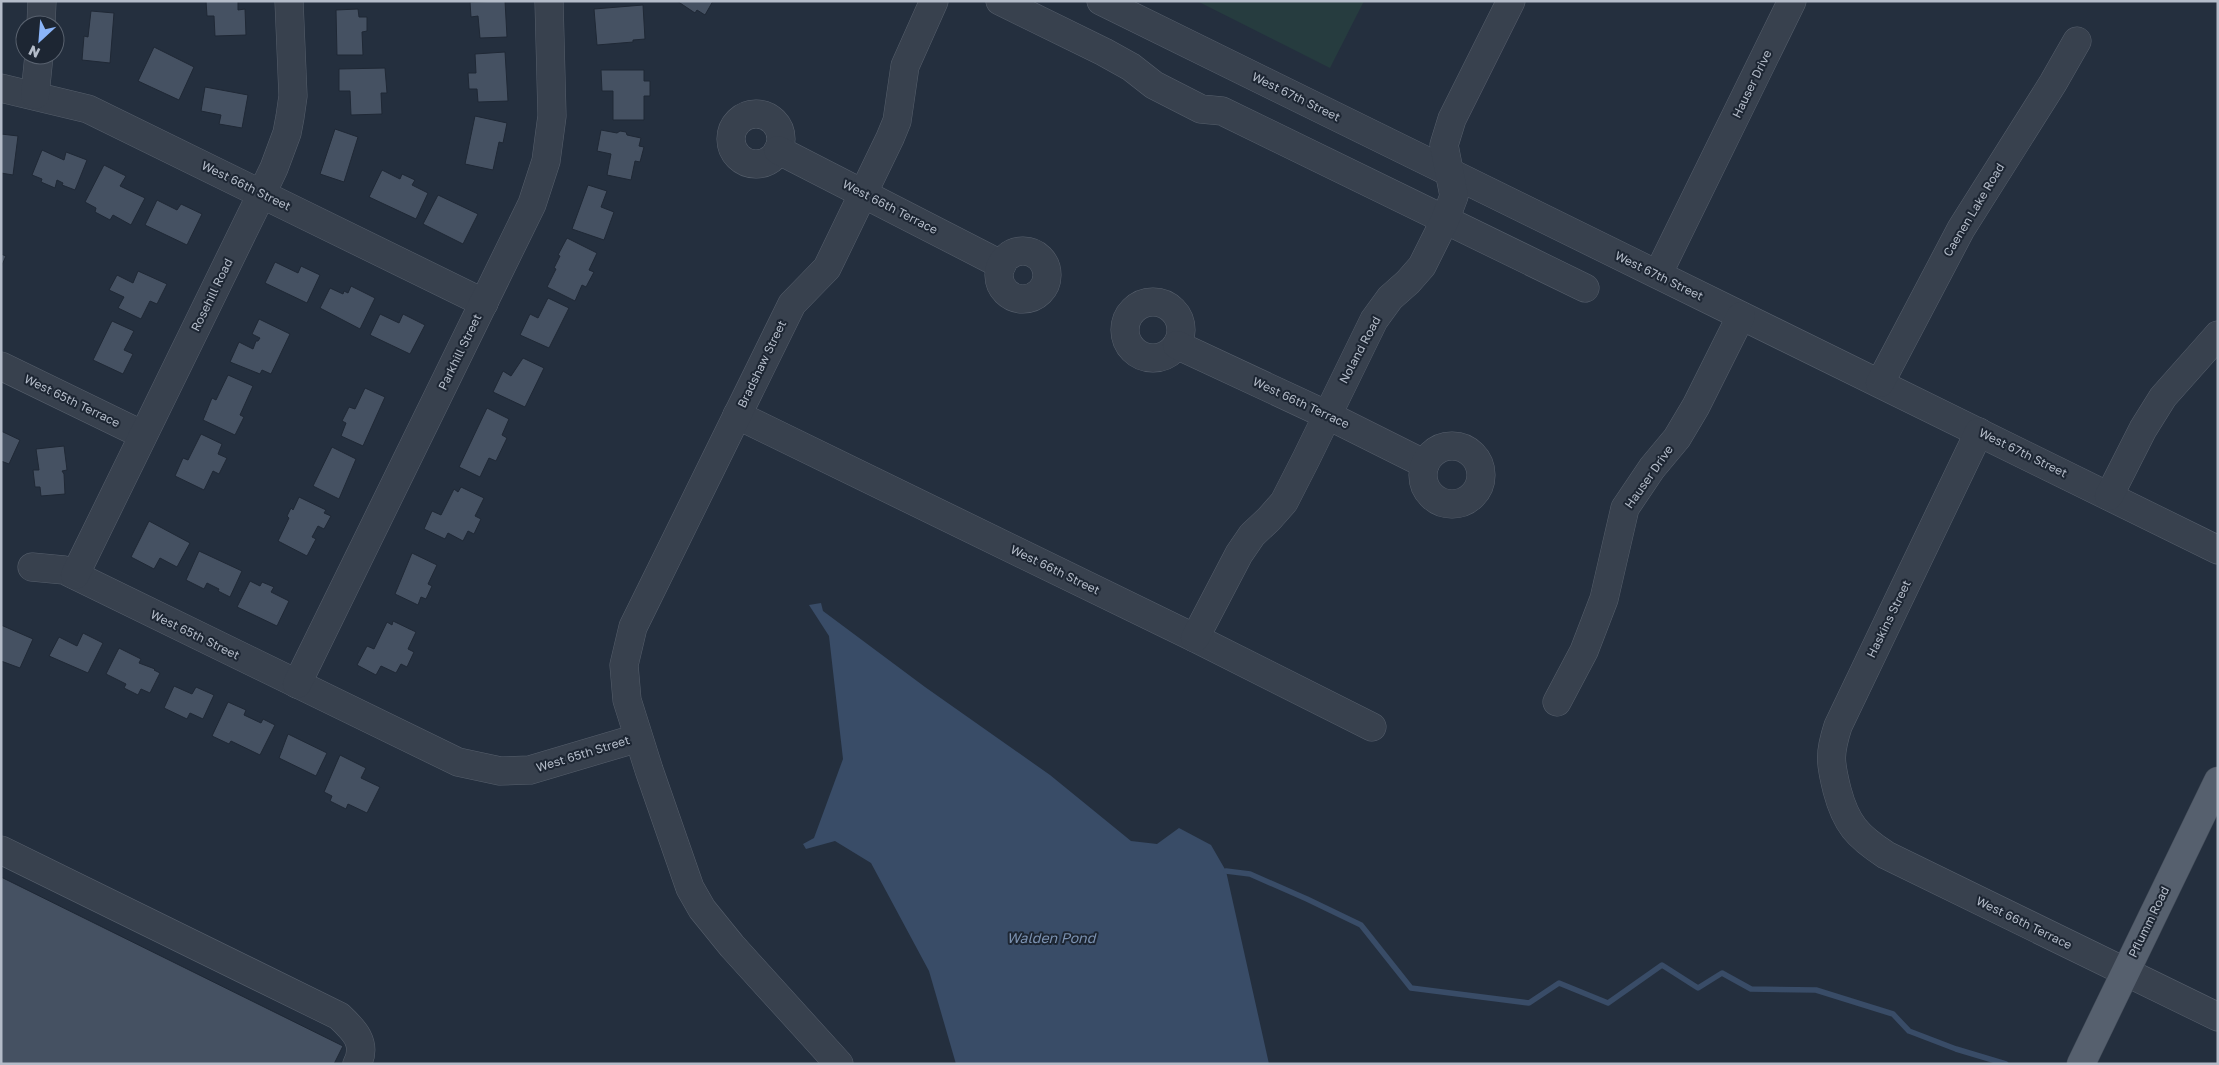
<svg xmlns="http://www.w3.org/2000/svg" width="2219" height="1065" font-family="'Golos Text',sans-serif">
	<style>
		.green { fill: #263c3f }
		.water { fill: #394c67 }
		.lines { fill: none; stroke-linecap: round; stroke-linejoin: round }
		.stream { stroke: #394c67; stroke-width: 5.5 }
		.building { fill: #455162; stroke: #1f2835 }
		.minor-casing { stroke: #565f6c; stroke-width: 29 }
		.major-casing { stroke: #414a57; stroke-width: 29 }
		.minor { stroke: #38414e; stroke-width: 28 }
		.major { stroke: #56606e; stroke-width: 28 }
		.labels { text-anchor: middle; stroke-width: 4; stroke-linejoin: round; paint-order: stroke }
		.street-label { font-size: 12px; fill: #b4bcc9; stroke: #1d2633 }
		.water-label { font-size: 14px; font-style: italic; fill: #7c92b1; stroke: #1d2633 }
	</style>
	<rect width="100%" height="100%" fill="#242f3e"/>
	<!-- green -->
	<polygon class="green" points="1197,1 1364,1 1330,68"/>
	<!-- water -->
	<polygon class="water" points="821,603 823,611 925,687 1050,775 1131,841 1157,844 1179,828 1211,845 1226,871 1269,1064 956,1064 929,971 871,863 835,841 806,849 803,844 814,838 843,759 829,636 809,605"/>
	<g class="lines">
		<!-- stream -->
		<polyline class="stream" points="1226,871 1250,874 1307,899 1361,925 1411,988 1529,1003 1559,983 1608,1003 1662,965 1698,988 1722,973 1751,989 1816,990 1893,1014 1909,1031 1956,1049 2006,1064"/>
	</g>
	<!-- building -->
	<g class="building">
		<polygon points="206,1 238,1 238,10 245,9 246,35 215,36 214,16 207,16"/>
		<polygon points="505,1 507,37 480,38 478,16 471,17 470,2"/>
		<polygon points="677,1 713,1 705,15 697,10 695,13"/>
		<polygon points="643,5 645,39 633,40 633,42 597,45 594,9"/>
		<polygon points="358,9 359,17 367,17 367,31 362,32 363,55 337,55 336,10"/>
		<polygon points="91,11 114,13 110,63 82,60 84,36 88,37"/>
		<polygon points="154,47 194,67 179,100 138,81"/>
		<polygon points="505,52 508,101 478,102 477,89 469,89 468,73 476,73 475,54"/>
		<polygon points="385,68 387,93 381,93 382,114 351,115 350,91 339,91 339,69"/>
		<polygon points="601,70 644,70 644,81 650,81 650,96 644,96 644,120 613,120 613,91 602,91"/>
		<polygon points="205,87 248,95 242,128 219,124 221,115 201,111"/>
		<polygon points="475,116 507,123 503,143 499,142 493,170 465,164"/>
		<polygon points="335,129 358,137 344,182 320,174"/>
		<polygon points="601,130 617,133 620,131 626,132 627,135 641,138 639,146 644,147 640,162 635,161 631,180 607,175 611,154 597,151"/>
		<polygon points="1,134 18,136 13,175 1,173"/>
		<polygon points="42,150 64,160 66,152 87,160 75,190 62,185 63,183 57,180 55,188 41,182 42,179 32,175"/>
		<polygon points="104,165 126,176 120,186 145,198 131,225 113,215 110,220 95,212 96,208 85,202"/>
		<polygon points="382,170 400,179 402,174 415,180 412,185 428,193 416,219 369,197"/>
		<polygon points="588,185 607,191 601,207 614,212 604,240 572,229"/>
		<polygon points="438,195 478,214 463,244 423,224"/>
		<polygon points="157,200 177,210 181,204 202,214 187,245 145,225"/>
		<polygon points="567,238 597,253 589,270 594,272 586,287 582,285 575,301 547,287 556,269 554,268 560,256 558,255"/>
		<polygon points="1,254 6,256 1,267"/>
		<polygon points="275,262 298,273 301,266 320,275 307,303 265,283"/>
		<polygon points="138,271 167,284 157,304 150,301 141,319 118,308 124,297 109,290 117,275 133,283"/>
		<polygon points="351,286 375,298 360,329 320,308 330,288 343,294 344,291 348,293"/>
		<polygon points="548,298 569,308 549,348 520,335 530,314 538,318"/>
		<polygon points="380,314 399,323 403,314 425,325 410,354 370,335"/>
		<polygon points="259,319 290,334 271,374 262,370 260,374 230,362 239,342 253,349 256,341 258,341 260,338 252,334"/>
		<polygon points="112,321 134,331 124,350 133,354 123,374 93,360"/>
		<polygon points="523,358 544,368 525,407 493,392 503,371 511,376"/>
		<polygon points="228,375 253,386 240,415 244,417 235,435 203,420 212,398 216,400"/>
		<polygon points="365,388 385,397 363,446 341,436 346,423 342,421 349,407 355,409"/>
		<polygon points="487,408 509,419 502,435 507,438 496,461 489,458 480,477 459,467"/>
		<polygon points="1,431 20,440 9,464 1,461"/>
		<polygon points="201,434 222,444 218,454 227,458 219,474 213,471 204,490 175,476 183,458 188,460"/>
		<polygon points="64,446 67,470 62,471 64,474 65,494 41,496 40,487 35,487 33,470 39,470 36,449"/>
		<polygon points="332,447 356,459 339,499 313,486"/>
		<polygon points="461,487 484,498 475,516 481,519 474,534 468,531 463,541 448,533 445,539 424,529 432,511 441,515 454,489 458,492"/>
		<polygon points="299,497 326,510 324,513 331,516 324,529 318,526 312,537 316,539 307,556 278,541 289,518 287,516 291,508 293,510"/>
		<polygon points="149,521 190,543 177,567 160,558 154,569 131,557"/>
		<polygon points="199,551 242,571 230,597 218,591 219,589 207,583 204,589 186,580"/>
		<polygon points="412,553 437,565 428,584 432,586 426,599 421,597 418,605 395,594"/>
		<polygon points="250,581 260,586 262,582 274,587 271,592 289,601 277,626 237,607"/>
		<polygon points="393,621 416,632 408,649 414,652 407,667 401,664 396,673 381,666 376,675 357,665 367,646 374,649 387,622 392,625"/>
		<polygon points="1,625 33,639 20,668 1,661"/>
		<polygon points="83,633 103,643 88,673 49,656 59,637 77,646"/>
		<polygon points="119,648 141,659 139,663 155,669 154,670 160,673 150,693 141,689 138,695 124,688 126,684 106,674"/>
		<polygon points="174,686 192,694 196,687 214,695 203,719 190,713 187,719 164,708"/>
		<polygon points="228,702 246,710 244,715 261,723 263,719 275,725 260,755 231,741 229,744 212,736"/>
		<polygon points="288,734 327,753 316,776 279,758"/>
		<polygon points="340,755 366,768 361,778 380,787 367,813 348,804 346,809 330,801 332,796 324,792"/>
		<polygon points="1,877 343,1046 334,1064 1,1064"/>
	</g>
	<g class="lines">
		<!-- minor casing -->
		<g class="minor-casing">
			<g id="minor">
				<polyline points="1000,1 1104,52 1131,67 1154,85 1201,109 1222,111 1585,288"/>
				<polyline points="1101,1 2218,550"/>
				<polyline points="41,25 42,1"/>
				<polyline points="1,88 88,109 484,303"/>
				<polyline points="35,95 39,55"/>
				<circle cx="756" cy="139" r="25"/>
				<polyline points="778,150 1002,265"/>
				<circle cx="1023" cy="275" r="24"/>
				<polyline points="1658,274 1792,1"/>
				<circle cx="1153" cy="330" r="28"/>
				<polyline points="1177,345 1327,415 1425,464"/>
				<polyline points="1,366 143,435"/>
				<polyline points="1880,383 1961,229 2053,83 2077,41"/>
				<polyline points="737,415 1195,638 1372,727"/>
				<path d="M1979,432L1838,726C1829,754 1830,762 1837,790C1846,824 1857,836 1886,855L2218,1017"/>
				<circle cx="1452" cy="475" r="29"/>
				<polyline points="2109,496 2143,429 2163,397 2218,335"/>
				<polyline points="32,567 64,570 458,762 500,771 530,770 638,738"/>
				<polyline points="75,575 262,193 274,168 287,133 290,117 293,96 289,1"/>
				<polyline points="1195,638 1239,554 1252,535 1269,519 1284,502 1306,459 1374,320 1390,298 1408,282 1422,266 1445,220 1454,196 1444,145 1452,119 1511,1"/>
				<polyline points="297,684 532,204 546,161 552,116 549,1"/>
				<polyline points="1557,702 1584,651 1604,599 1625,508 1652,468 1677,438 1696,406 1741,316"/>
				<path d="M1,850L339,1016C353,1029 368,1043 357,1064"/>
				<polyline points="839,1064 732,946 702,909 690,888 649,770 627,700 624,665 633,627 792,304 827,268 890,138 897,121 905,66 934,1"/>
			</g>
		</g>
		<!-- major casing -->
		<g class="major-casing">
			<polyline id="major" points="2081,1064 2218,781"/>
		</g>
		<!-- minor -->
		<use href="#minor" class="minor"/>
		<!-- major -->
		<use href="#major" class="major"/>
	</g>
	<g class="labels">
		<!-- street labels -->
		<g class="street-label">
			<text transform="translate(1752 84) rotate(-64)" y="4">Hauser Drive</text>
			<text transform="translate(1296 97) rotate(26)" y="4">West 67th Street</text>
			<text transform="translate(246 186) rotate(26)" y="4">West 66th Street</text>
			<text transform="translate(890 207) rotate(27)" y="4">West 66th Terrace</text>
			<text transform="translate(1974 210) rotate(-59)" y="4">Caenen Lake Road</text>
			<text transform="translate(1659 276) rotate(26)" y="4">West 67th Street</text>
			<text transform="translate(212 295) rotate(-64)" y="4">Rosehill Road</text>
			<text transform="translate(1360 350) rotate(-62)" y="4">Noland Road</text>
			<text transform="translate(460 352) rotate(-64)" y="4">Parkhill Street</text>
			<text transform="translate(762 364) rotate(-64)" y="4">Bradshaw Street</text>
			<text transform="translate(72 401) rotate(26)" y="4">West 65th Terrace</text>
			<text transform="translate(1301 403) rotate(25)" y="4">West 66th Terrace</text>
			<text transform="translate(2023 453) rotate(26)" y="4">West 67th Street</text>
			<text transform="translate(1649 477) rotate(-55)" y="4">Hauser Drive</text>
			<text transform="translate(1055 570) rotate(26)" y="4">West 66th Street</text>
			<text transform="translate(1889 619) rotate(-64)" y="4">Haskins Street</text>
			<text transform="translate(195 635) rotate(26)" y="4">West 65th Street</text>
			<text transform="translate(583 754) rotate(-17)" y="4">West 65th Street</text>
			<text transform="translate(2149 922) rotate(-64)" y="4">Pflumm Road</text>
			<text transform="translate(2024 923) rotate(26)" y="4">West 66th Terrace</text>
		</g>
		<!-- water labels -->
		<g class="water-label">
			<text x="1051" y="943">Walden Pond</text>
		</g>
	</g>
	<!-- border -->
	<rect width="2219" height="1065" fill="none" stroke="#b4bcc9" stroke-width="5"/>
	<!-- north arrow -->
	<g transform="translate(40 40) rotate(206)"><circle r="24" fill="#1d2633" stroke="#59626f"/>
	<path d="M0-4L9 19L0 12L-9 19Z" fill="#8ab4f8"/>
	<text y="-8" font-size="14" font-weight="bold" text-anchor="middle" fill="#b4bcc9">N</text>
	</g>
</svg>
